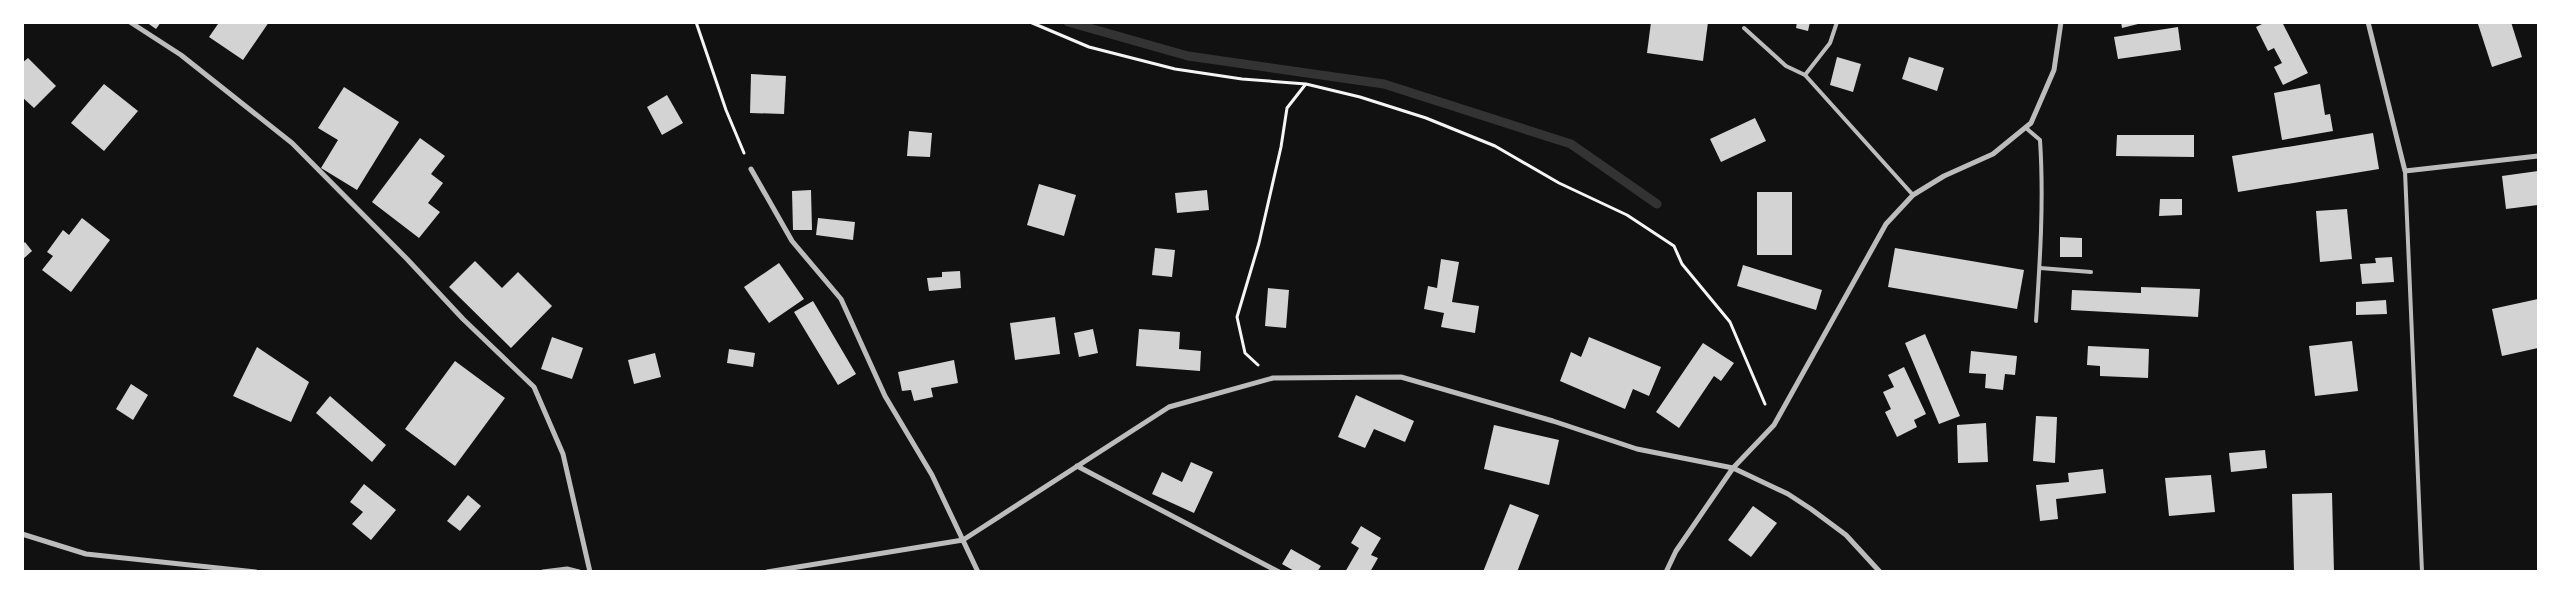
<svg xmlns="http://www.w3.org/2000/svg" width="2561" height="594" font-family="Spectral,serif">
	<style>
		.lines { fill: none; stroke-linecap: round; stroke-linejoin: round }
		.stream { stroke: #333; stroke-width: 9 }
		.building { fill: #d3d3d3 }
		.path { stroke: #f5f5f5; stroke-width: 3 }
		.service { stroke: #bcbcbc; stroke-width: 4 }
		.minor { stroke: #bcbcbc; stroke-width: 5 }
	</style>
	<rect width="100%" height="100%" fill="#111"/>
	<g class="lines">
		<!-- stream -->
		<polyline class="stream" points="1068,22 1188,56 1384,84 1571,144 1657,204"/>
	</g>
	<!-- building -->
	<g class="building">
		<polygon points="146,22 161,22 156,29"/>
		<polygon points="216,22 269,22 243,60 209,37 218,24"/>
		<polygon points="1651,22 1708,22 1703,61 1647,53"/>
		<polygon points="1797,22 1810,22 1808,31 1796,28"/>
		<polygon points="2121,22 2142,22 2142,23 2122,28"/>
		<polygon points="2266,22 2282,22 2308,73 2283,85 2274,67 2282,63 2274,48 2268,51 2256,27"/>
		<polygon points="2481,22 2511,22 2522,57 2492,67 2478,24"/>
		<polygon points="2178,27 2181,50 2118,59 2114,37"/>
		<polygon points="1837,57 1861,64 1853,92 1830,85"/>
		<polygon points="1909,57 1944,68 1937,91 1902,79"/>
		<polygon points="28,58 56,86 34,108 22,97 22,63"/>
		<polygon points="751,74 786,76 784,114 750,113"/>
		<polygon points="104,84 138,111 104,151 71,123"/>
		<polygon points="2320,84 2325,115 2330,114 2333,131 2282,140 2274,93"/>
		<polygon points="344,87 399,122 357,190 321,168 338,140 318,128"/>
		<polygon points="667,95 683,123 662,135 647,107"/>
		<polygon points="1755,118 1766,141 1721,162 1710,139"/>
		<polygon points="909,131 932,133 930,157 907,156"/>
		<polygon points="2373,133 2379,169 2238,192 2232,156"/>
		<polygon points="2117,135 2194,135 2194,157 2116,156"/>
		<polygon points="420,138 445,156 431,174 443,183 428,203 440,212 419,238 372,202"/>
		<polygon points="2538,171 2538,205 2506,209 2502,176"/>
		<polygon points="1039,184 1076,195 1064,236 1027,225"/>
		<polygon points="811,190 812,230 793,230 792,191"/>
		<polygon points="1207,190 1209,210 1177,213 1175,193"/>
		<rect x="1757" y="192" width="35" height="63"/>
		<polygon points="2160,199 2182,199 2182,215 2159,216"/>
		<polygon points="2347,209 2352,259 2320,262 2316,211"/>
		<polygon points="82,218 110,240 71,292 42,270 53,256 47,252 63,230 69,235"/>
		<polygon points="818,218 855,222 853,240 816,235"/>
		<polygon points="2060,237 2082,238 2082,257 2060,257"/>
		<polygon points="25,242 32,251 22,260 22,245"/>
		<polygon points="1155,248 1175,250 1172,277 1152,275"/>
		<polygon points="1895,248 2024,270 2017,309 1888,287"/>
		<polygon points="2392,257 2394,282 2362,284 2360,264 2376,263 2375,258"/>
		<polygon points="1441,259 1459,262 1452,302 1479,306 1475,333 1441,327 1444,313 1424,309 1428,286 1437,288"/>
		<polygon points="475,261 502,288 518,272 552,306 511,348 449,287"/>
		<polygon points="779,263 804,299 769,323 744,287"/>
		<polygon points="1743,265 1822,290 1816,310 1737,286"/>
		<polygon points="960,271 961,288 929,291 927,278 942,277 942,272"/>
		<polygon points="2141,287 2200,289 2198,317 2071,310 2072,290 2141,293"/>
		<polygon points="1268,288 1289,290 1286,328 1265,326"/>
		<polygon points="2538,299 2538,348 2502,356 2492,309"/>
		<polygon points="2386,300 2387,314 2356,315 2356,302"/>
		<polygon points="813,301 856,374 838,385 794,312"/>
		<polygon points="1055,317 1060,354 1015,360 1010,323"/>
		<polygon points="1093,329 1098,353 1079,357 1074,333"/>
		<polygon points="1139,329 1180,332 1179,349 1201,351 1200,371 1136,366"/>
		<polygon points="1925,334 1960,416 1939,424 1905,343"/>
		<polygon points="552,337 583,348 572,379 541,369"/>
		<polygon points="1589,337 1661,367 1649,396 1633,389 1625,409 1560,381 1571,352 1581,357"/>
		<polygon points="2352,341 2358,391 2315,396 2309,346"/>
		<polygon points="1703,343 1734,363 1721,381 1714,376 1679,428 1656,412"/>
		<polygon points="2088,346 2149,349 2148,378 2100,376 2100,366 2087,365"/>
		<polygon points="257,347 309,382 291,422 233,396"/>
		<polygon points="729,349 755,353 753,367 727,363"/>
		<polygon points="1971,351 2017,356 2015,375 2005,374 2003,390 1985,388 1986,374 1969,373"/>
		<polygon points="655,353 661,377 634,384 628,360"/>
		<polygon points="954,360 958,383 931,388 933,397 914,401 911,390 902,391 898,372"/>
		<polygon points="455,361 505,398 455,466 405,429"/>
		<polygon points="1904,367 1926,414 1914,420 1917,427 1897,437 1885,412 1891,409 1883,392 1894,387 1888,375"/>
		<polygon points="131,384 148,395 133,420 116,409"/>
		<polygon points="1356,395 1414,421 1405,442 1374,429 1365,448 1338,437"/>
		<polygon points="330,396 386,445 372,462 316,413"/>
		<polygon points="2036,416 2057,417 2055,463 2033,461"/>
		<polygon points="1986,423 1988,462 1958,463 1957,425"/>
		<polygon points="1494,425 1559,440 1549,485 1484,469"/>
		<polygon points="2265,450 2267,468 2231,472 2229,453"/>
		<polygon points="1191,462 1213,472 1194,513 1152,494 1162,472 1182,482"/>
		<polygon points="2103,469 2106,493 2056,499 2058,519 2040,521 2036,485 2069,482 2068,473"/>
		<polygon points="2211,475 2215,512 2169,516 2165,478"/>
		<polygon points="364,484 396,510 371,540 352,524 363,512 350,502"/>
		<polygon points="2332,493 2334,572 2294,572 2292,494"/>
		<polygon points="468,495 481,506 460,531 447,521"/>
		<polygon points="1510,504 1539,515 1517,572 1483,572"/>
		<polygon points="1753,506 1777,523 1751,557 1728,540"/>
		<polygon points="1361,526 1381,538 1371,555 1378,558 1370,572 1345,572 1359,548 1351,543"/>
		<polygon points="1291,549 1321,566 1317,572 1296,572 1282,564"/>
	</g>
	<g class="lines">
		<!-- path -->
		<g class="path">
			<polyline points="696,22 726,110 744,153"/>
			<polyline points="1030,22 1089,47 1175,69 1242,79 1306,84 1360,97 1426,118 1495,146 1559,183 1627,215 1674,246 1682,264 1730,322 1765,404"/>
			<polyline points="1258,365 1245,353 1237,317 1259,243 1281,147 1287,108 1305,85"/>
		</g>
		<!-- service -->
		<g class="service">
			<polyline points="1744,28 1786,66 1805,75 1913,195"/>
			<polyline points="1805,75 1830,43 1837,22"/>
			<path d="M2026,128L2040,140C2044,200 2040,261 2036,321"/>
			<polyline points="2405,171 2422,572"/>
			<polyline points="2040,268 2091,272"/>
		</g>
		<!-- minor -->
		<g class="minor">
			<polyline points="130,22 181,55 292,143 407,259 463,319 534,387 563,454 590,572"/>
			<polyline points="2368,22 2405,171 2538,156"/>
			<polyline points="751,169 792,241 841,299 885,396 932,475 978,572"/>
			<polyline points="1077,466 1279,572"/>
			<polyline points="22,534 86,554 256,572"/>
			<polyline points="543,572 567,569 579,572"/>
			<polyline points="767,572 963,540 1169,407 1273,378 1401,377 1553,421 1637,449 1733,468 1788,494 1811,509 1846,535 1880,572"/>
			<polyline points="1666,572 1676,551 1733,468 1774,425 1886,224 1913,195 1944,176 1993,154 2031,123 2054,70 2061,22"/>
		</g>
	</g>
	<!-- border -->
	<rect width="2561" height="594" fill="none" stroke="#ffffff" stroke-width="48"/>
</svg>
